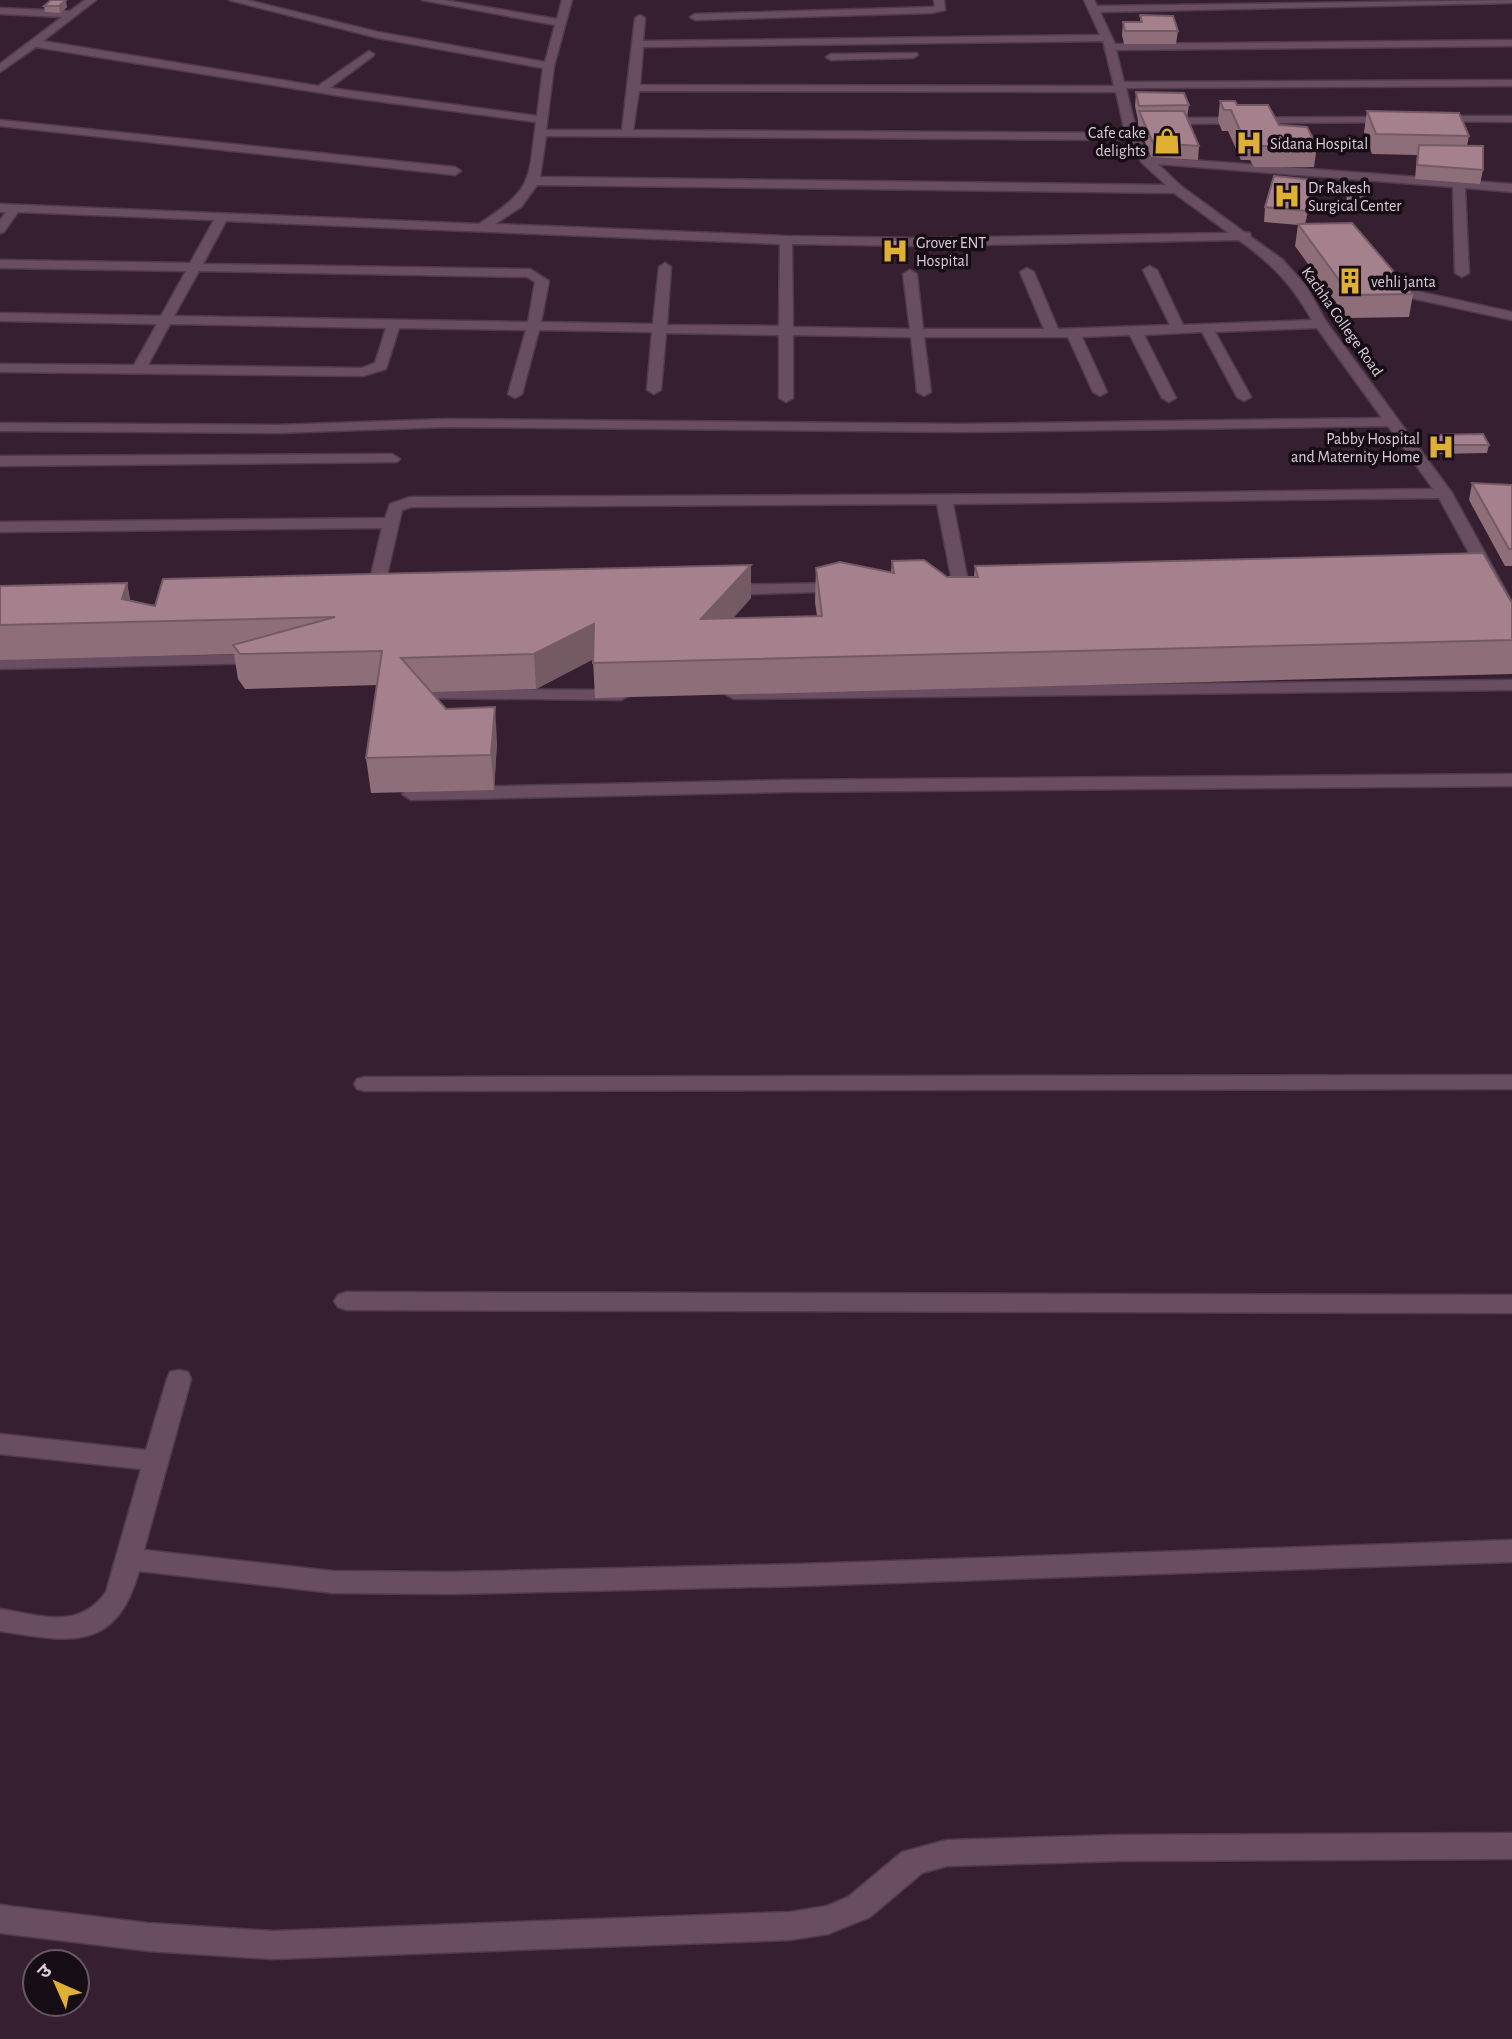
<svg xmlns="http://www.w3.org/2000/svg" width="1512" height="2039" font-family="'Alegreya Sans','Noto Sans Devanagari',sans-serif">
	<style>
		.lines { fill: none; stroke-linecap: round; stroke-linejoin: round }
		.minor-casing { stroke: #4f3b4b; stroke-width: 3 }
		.minor { fill: #694e62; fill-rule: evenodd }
		.wall { fill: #8e6f79 }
		.shaded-wall { fill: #745a63 }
		.building { fill: #a5818d; stroke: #745a63; stroke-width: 2 }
		.labels { text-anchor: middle; stroke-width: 7; stroke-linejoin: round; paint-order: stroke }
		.far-poi-label { font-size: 16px; fill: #deceda; stroke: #170d15; text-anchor: start }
		.far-street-label { font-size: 16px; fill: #deceda; stroke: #170d15 }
	</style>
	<rect width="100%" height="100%" fill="#361f31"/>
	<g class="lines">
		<!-- minor casing -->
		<g class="minor-casing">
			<g id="minor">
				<path d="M85,0H96L43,41L318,86L369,51L374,54L373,56L330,88L537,116L543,68L378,38L229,0H247L378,32L545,62L555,25L422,0H444L557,19L562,0H572L554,66L546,130H622L635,18L640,15L645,18L643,41L1100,35L1084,0H1094L1097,6L1512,0V3L1100,12L1115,44L1512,40V46L1116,50L1124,82L1512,80V86L1126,88L1138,137L1150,157L1512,184V192L1465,188L1469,273L1462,277L1455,273L1453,187L1158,164L1181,186L1244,232L1250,233L1251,237L1282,259L1306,286L1327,323L1452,493L1512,602V622L1504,617L1439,498L953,504L969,587L961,592L953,587L937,504L411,507L402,510L383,593L376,603L370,604L362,599L367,592L382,528L0,532V522L385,518L390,504L410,497L1079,494L1433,489L1388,426L960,432L447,427L278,433L0,431V423L278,425L447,419L960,424L1382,418L1317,328L1215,332L1251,397L1244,401L1237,397L1202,332L1144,335L1176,398L1169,402L1162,398L1130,335L1082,337L1107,392L1100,396L1093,392L1068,337H924L931,392L924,396L917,392L911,337L793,335V398L786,402L779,398V335L666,333L661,390L654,394L647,390L652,332L539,330L522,394L515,398L508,394L526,330L399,328L386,369L363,376L0,372V364L134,365L157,324L0,321V313L161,316L186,271L0,268V260L190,263L214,220L18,212L4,232L0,233V220L6,212H0V204L479,224C533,188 528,184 536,122L353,98L36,47L0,72V64L62,17L0,14V8L70,11ZM1103,41L1114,86L640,85L643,47ZM639,91L1116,92L1125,133L633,130ZM546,136L1128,140L1142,163L1166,185L540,177ZM537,185L1174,193L1229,233L918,238L786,236L495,224L521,207ZM226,221L780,244L779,326L667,325L671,267L665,263L659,267L653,324L541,322L549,281L530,269L203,264ZM1239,240C1273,265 1291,283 1312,320L1183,325L1157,270L1150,266L1143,270L1170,325L1058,329L1034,272L1027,268L1020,272L1044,329H923L917,274L910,270L903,274L910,329L793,327L792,244L918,246ZM199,271L527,277L535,282L528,322L174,316ZM170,324L386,328L375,363L362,368L148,365Z"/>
				<polygon points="934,0 944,0 945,10 932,13 695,20 690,17 695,14 932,7 935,6"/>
				<polygon points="917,53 918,55 913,58 831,60 826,57 831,54"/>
				<polygon points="1434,116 1512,116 1512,122 1430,121 1428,119"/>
				<polygon points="1398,117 1400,119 1394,122 1161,124 1155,121 1161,118"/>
				<polygon points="0,120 455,167 461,171 455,175 0,126"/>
				<polygon points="1416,291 1512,312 1512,320 1411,298 1411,292"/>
				<polygon points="392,454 400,459 397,462 0,466 0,456"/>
				<polygon points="841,583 849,588 847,591 723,595 715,590 723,585"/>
				<polygon points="263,654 272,659 269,663 0,669 0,659"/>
				<polygon points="1512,680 1512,690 734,699 725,694 734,689"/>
				<polygon points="428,689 621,690 630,695 621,700 422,698 419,694"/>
				<polygon points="1512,774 1512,786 785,792 411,800 402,794 411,788 785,780"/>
				<polygon points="1512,1075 1512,1089 365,1091 357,1089 354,1084 357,1079 365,1077"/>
				<polygon points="346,1292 1512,1295 1512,1313 346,1310 338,1307 334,1301 338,1295"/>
				<path d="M179,1370L188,1372L191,1379L144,1550L333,1571L450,1572L801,1564L1512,1540V1562L801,1586L450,1594L333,1593L139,1571C116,1653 70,1642 0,1631V1609C40,1615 78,1631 106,1592L141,1469L0,1454V1434L146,1450L167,1379L170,1372Z"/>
				<polygon points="1512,1833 1512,1859 1119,1861 947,1866 922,1873 870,1917 828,1934 790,1940 273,1959 148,1951 0,1933 0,1905 148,1923 273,1931 790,1912 827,1906 848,1897 902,1852 947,1840 1119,1835"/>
			</g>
		</g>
		<!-- minor -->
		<use href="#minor" class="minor"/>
	</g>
	<!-- wall -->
	<g class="wall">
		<polygon points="44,6 67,7 60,13 45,12"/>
		<polygon points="1140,15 1178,31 1176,44 1124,44 1122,35 1123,22 1140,22"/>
		<polygon points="1136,92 1189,105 1187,118 1199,146 1198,160 1151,157 1138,125 1138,120 1135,106"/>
		<polygon points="1220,101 1237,105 1279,125 1317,146 1314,167 1254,167 1250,160 1241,160 1228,131 1222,131 1218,121"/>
		<polygon points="1367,111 1469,136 1467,146 1483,170 1480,184 1415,179 1417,155 1372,154 1364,132"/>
		<polygon points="1369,185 1368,192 1363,205 1346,203 1347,196"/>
		<polygon points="1312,194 1305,224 1413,294 1409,317 1347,318 1295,246 1298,225 1264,222 1265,207"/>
		<polygon points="885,240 901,247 900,255 886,255"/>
		<polygon points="1431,435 1489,445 1487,453 1435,454 1429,443"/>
		<polygon points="1472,483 1512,485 1512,566 1505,566 1469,500"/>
		<polygon points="892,561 947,577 974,577 975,566 1512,603 1512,674 595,698 593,659 536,689 431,692 446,709 497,742 494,790 371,793 366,758 377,685 245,689 238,679 234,654 0,660 0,586 127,583 130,600 155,606 751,565 751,598 733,618 817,616 815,602 816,568 891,572"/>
	</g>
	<!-- shaded-wall -->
	<g class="shaded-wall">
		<polygon points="66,0 67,7 60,13 59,6"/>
		<polygon points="1314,180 1312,194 1305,225 1307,211"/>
		<polygon points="751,565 751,598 702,653 701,619"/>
		<polygon points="127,583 133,616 122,599"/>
		<polygon points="594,624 596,658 536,689 534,654"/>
		<polygon points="495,707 497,742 494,790 491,755"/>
	</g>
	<!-- building -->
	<g class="building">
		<polygon points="51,0 66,0 59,6 44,6"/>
		<polygon points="1140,15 1173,16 1178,31 1125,31 1123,22 1142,22"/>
		<polygon points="1136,92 1184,93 1189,105 1139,106"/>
		<polygon points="1220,101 1235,101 1237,105 1268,105 1279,125 1307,127 1317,146 1256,146 1253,139 1244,139 1231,110 1224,110"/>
		<polygon points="1139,111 1184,111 1199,146 1153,143"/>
		<polygon points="1367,111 1459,113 1469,136 1376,134"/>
		<polygon points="1419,145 1483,146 1483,170 1417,165"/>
		<polygon points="1274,176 1314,180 1307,211 1265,207"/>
		<polygon points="1352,183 1369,185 1365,198 1347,196"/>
		<polygon points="1352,223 1413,294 1350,295 1298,224"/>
		<polygon points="885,240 900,240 901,247 886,247"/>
		<polygon points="1483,434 1489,445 1437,445 1431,435"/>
		<polygon points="1472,483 1512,485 1512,549 1509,549"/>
		<polygon points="1483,553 1512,603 1512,640 593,663 594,624 534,654 401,658 446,709 495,707 491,755 366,758 382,651 240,654 233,645 335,617 0,625 0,586 127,583 122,599 155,606 163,579 751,565 701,619 822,616 816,568 840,562 894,573 892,561 924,560 947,577 978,577 975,566"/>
	</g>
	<!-- icons -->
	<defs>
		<g id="shop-bare" transform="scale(2.1)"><path d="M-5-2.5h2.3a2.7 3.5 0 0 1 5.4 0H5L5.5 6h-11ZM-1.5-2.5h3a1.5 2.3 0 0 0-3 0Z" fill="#dfb034" stroke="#170d15" stroke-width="2.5" paint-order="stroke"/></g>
		<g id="hospital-bare" transform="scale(2.1)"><path d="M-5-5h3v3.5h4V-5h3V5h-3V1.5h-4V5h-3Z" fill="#dfb034" stroke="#170d15" stroke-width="2.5" paint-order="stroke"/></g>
		<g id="building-bare" transform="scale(2.1)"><path d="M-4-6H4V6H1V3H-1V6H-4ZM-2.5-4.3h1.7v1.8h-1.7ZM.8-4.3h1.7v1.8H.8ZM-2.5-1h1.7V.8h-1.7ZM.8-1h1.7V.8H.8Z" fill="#dfb034" stroke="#170d15" stroke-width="2.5" paint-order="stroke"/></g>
	</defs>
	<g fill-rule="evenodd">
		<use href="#shop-bare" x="1167" y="141"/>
		<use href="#hospital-bare" x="1249" y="143"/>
		<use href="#hospital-bare" x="1287" y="196"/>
		<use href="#hospital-bare" x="895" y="251"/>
		<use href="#building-bare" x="1350" y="281"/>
		<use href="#hospital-bare" x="1441" y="447"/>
	</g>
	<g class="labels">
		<!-- far-poi labels -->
		<g class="far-poi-label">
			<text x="1146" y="138" text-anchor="end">Cafe cake<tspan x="1146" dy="18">delights</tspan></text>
			<text x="1270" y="149">Sidana Hospital</text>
			<text x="1308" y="193">Dr Rakesh<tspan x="1308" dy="18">Surgical Center</tspan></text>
			<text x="916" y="248">Grover ENT<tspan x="916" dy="18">Hospital</tspan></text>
			<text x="1371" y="287">vehli janta</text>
			<text x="1420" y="444" text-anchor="end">Pabby Hospital<tspan x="1420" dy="18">and Maternity Home</tspan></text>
		</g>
		<!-- far-street labels -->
		<g class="far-street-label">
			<text transform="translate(1343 321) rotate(55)" y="6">Kachha College Road</text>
		</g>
	</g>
	<!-- north arrow -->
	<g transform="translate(56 1983) rotate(315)"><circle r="33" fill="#170d15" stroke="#675a64" stroke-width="2"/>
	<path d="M0-5L12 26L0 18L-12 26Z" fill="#dfb034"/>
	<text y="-10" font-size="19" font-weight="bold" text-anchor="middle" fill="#deceda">उ</text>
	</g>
</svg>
